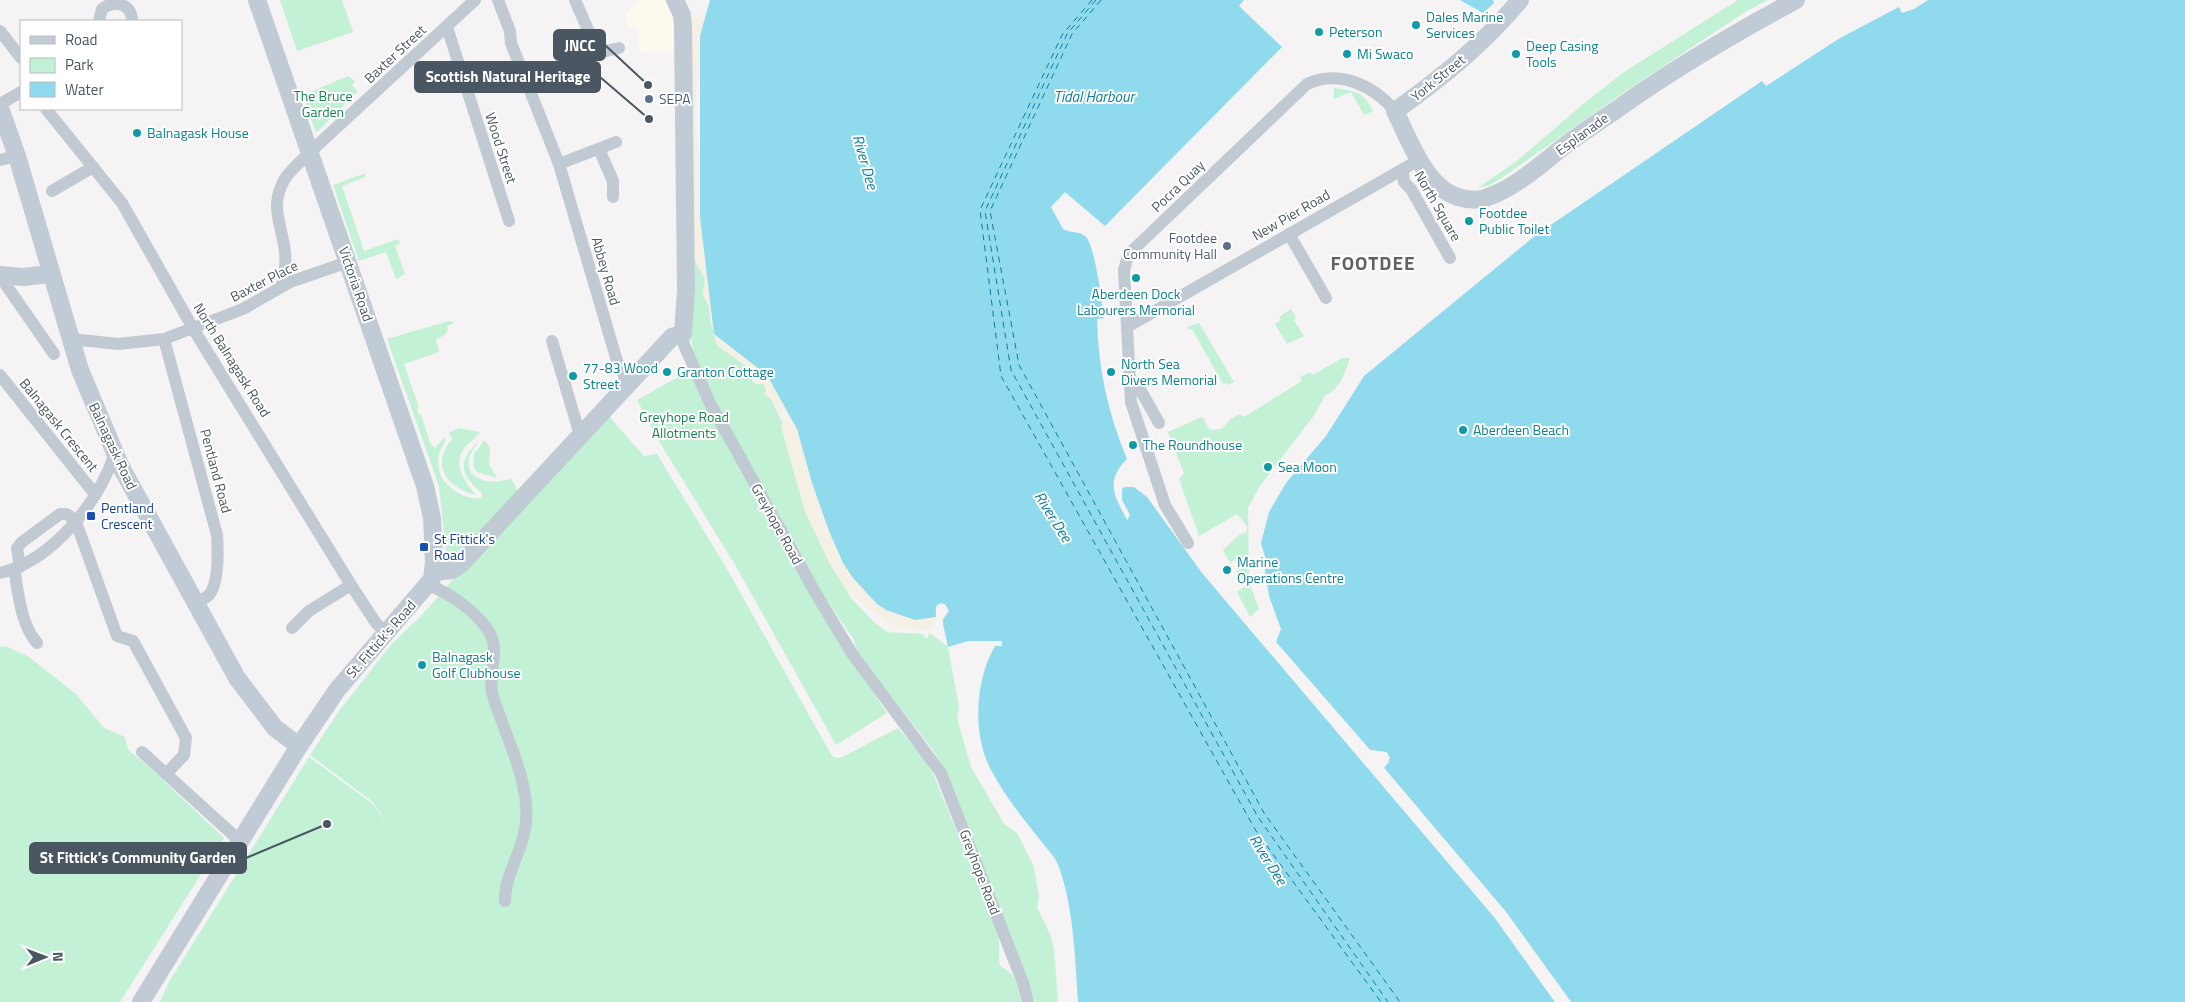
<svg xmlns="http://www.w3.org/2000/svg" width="2185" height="1002" font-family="'Titillium Web',sans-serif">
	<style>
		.commercial { fill: #fdf9ef }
		.green { fill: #c3f1d5 }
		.sand { fill: #f5f0e5 }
		.water { fill: #90daee }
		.pier { fill: #f5f3f3 }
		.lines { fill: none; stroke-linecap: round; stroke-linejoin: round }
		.ferry { stroke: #0c7c9b; stroke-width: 1; stroke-dasharray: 6 5; stroke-linecap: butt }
		.street { stroke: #c1cad2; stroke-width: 12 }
		.secondary { stroke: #c1cbd6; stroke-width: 18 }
		.culture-dot { fill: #0f9aa8; stroke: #fff; stroke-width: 2 }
		.service-dot { fill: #5c6f8a; stroke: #fff; stroke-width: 2 }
		.transit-dot { fill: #1a4fb4; stroke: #fff; stroke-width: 2 }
		.labels { text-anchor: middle; stroke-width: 4; stroke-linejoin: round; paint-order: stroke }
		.culture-label { font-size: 14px; fill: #0d838f; stroke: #fff; text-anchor: start }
		.street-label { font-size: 14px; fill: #4a5661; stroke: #fff }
		.park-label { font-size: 14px; fill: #17864f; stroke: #fff }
		.service-label { font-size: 14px; fill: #4e5e75; stroke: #fff; text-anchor: start }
		.transit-label { font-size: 14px; fill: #164399; stroke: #fff; text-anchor: start }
		.water-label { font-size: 15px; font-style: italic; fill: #0c7c9b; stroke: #fff }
		.district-label { font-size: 19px; font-weight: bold; letter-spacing: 1px; fill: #5f6368; stroke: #fff }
		.leader { fill: none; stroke: #4a5661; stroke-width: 2 }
		.callout-dot { fill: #4a5661; stroke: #fff; stroke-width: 2 }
		.callout { fill: #4a5661; stroke: #4a5661; stroke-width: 2 }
		.callout-label { font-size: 15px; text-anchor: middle; font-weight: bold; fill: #fff }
	</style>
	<rect width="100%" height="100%" fill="#f5f3f3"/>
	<!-- commercial -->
	<polygon class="commercial" points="639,0 664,0 674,13 677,51 639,52 639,28 628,26 626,14"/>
	<!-- green -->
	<g class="green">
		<polygon points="280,0 342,0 353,32 297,51"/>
		<polygon points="1738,0 1768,0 1745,12 1623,93 1500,179 1490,185 1478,188 1518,160 1587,101 1624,72"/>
		<polygon points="348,76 355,81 352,85 358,91 316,133 303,95"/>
		<path d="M1334,88C1354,91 1364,91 1373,111L1364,115L1351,92L1334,99Z"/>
		<polygon points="366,173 365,177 342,186 364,251 398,239 400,244 395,246 405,274 396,279 386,252 359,261 333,185"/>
		<polygon points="693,258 705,279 703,295 709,306 711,324 718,346 747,367 753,382 764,384 782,422 782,429 805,511 829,562 851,598 874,622 887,632 923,634 926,639 930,633 948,647 959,707 957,718 971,767 1004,824 1017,833 1034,867 1039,898 1037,907 1050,934 1054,949 1058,1002 1035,1002 947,772 933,750 859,655 853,638 825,598 726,421 694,357 691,336"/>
		<polygon points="1291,309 1296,318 1294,320 1304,336 1287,344 1275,324 1281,320 1279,317"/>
		<path d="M449,321L455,323L447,326L448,330L445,335L436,339L439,352L404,364L419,408L417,409L419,415L421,414L430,443L435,448L445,437L446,440C431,461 438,484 462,495C469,498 474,499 481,498L482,493C461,476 456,461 479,441C471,452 465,460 471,473C486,485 494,482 511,479L518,491L455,557L447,554L446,551L439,486L387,339Z"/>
		<polygon points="1199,323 1234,382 1228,385 1226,383 1223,384 1192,329 1189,330 1187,327"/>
		<path d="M1342,358H1350C1346,371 1339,391 1325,395L1315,414L1260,486L1248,508L1249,582L1259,609L1250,617L1237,592L1247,585L1246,579L1240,577L1236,572L1242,567V561L1236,558L1230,563L1223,550L1239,535L1247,532V526L1237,514L1199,536L1179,479L1184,473L1168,432L1202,417L1210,430L1221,429L1231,419L1240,414L1244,417L1302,381L1300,377L1310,372L1313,375Z"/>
		<polygon points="689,371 832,631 887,713 836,745 737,568 660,443 637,400"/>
		<path d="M607,414L644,456L657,454L727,569L832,756L837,758L842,757L898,728L925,760L934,776L999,936C1000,947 997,958 1001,967C1015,972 1019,988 1021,1002H160L169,982L309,757L373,804L389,827L373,802L310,755L339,711L390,646L423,614L462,569Z"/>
		<path d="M459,428L480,432C476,438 471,441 466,446C451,463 464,481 476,495C447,488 430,465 452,439L449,433Z"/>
		<polygon points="484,441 486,441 490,449 489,464 497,478 477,472 473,465 474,454"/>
		<polygon points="6,646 29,657 76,694 104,728 125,737 128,750 148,766 224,838 120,1002 0,1002 0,647"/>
	</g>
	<!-- sand -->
	<polygon class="sand" points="710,0 703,71 697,82 695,121 702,173 749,343 917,607 936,617 931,630 899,628 888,623 848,592 829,562 805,511 781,426 782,422 787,418 787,414 783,411 779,416 771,399 764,394 766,390 764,384 755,384 747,367 718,346 715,340 709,306 703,295 705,279 693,258 690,31 693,18 706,14"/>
	<!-- water -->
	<g class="water">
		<path d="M710,0H1244L1239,6L1282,47L1105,226L1065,192L1051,207L1063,229C1070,233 1079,231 1085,236C1095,244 1102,303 1104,318L1097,319C1098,368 1108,414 1127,459C1105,481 1114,495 1127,520L1130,515L1122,500V489L1125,487H1134L1147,497L1202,573L1495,918L1555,1002H1078C1075,958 1074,912 1060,870C1055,854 1046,849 1037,836C1021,816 1003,793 991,770C972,734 975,680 995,646H1002V641H968L948,647L943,624V619L949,611L945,604C934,601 936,610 936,617L915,620L886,610L877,604L853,578L843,563L829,531L812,483L797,429L767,375L714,334L700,217V36Z"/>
		<polygon points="1460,0 1493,0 1494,3 1483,13"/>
		<polygon points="1928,0 2185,0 2185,1002 1571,1002 1506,912 1384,768 1390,758 1386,752 1370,750 1276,642 1281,629 1269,596 1265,571 1265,557 1261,543 1269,512 1286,483 1326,436 1364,376 1536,235 1762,81 1766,86 1840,38 1899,7 1902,13 1914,9"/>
	</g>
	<!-- pier -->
	<g class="pier">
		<polygon points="1245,619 1497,916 1557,1002 1555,1002 1495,918 1243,621"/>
		<polygon points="1274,640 1370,750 1386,752 1388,754 1389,762 1384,768 1506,912 1571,1002 1568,1002 1504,913 1382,769 1387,761 1386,756 1377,752 1368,752 1274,644"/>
	</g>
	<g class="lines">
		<!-- ferry -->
		<g class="ferry">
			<polyline points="1092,0 1062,35 980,210 1001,376 1256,831 1381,1002"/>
			<polyline points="1096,0 1067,34 985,211 1011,370 1258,817 1388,1002"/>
			<polyline points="1101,0 1072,34 990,211 1019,365 1264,813 1400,1002"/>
		</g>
		<!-- street -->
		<g class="street">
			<polyline points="498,0 510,31 511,43 559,164 617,361 625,378 630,382"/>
			<path d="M99,21L102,9C114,0 132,3 132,21"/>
			<polyline points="447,27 509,221"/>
			<polyline points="0,31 21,58"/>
			<polyline points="598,53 619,48"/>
			<polyline points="527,81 598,53 575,0"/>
			<polyline points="0,104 21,92"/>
			<polyline points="46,109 122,203 194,330 351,585 376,623 385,632"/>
			<polyline points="599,149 613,181 613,197"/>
			<polyline points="0,160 17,156"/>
			<polyline points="559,164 616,142"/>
			<polyline points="1403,169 1404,182 1411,189 1450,258"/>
			<polyline points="52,191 93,167"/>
			<polyline points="1289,234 1326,298"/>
			<polyline points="5,276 6,285 54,354"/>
			<path d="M282,286C285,275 286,264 285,252C282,224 268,205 286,177C293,168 302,160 310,152L475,0"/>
			<polyline points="1127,327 1419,160"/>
			<polyline points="683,334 684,345 710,403 819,599 853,655 941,773 1023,983 1028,1002"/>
			<polyline points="71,339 118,344 164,339 243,309 290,282 348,262"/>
			<path d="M164,339L217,535C218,551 219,583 209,595C205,599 199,601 194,603"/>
			<polyline points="552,341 580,435"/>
			<polyline points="0,375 94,493"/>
			<polyline points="1130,378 1141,391 1159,423"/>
			<path d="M1188,543L1165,505L1131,402L1124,270L1128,256L1136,247L1307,84C1340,69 1374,86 1395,111"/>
			<polyline points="20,567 17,548 22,542 60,514 67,514 76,522 117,636 133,641 186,738 184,755 166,774"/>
			<path d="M14,569C19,594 20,623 37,643"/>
			<path d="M0,573C52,561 99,502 115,453"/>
			<path d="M428,585C450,593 474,610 488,630C501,649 488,671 492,693C494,702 499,712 502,722C513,752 529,788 526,821C524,850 504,875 505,901"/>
			<polyline points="292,628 309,611 351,585"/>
			<polyline points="142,752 241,842"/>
		</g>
		<!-- secondary -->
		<g class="secondary">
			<path d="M1520,0C1484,44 1441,78 1395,111C1409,139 1426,188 1458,197C1467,200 1480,201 1488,197C1516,187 1540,165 1563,147C1580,134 1598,122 1616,110C1673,69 1735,33 1796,0"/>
			<polyline points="0,108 17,156 80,370 121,467 237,678 275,728 299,746"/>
			<polyline points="0,275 23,277 50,274"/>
			<polyline points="434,572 452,570 461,564 672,337 683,334 686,290 683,27 682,15 675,0"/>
			<polyline points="141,1002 299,746 337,690 432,579 434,562 432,518 425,486 257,0"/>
		</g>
	</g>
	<!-- markers -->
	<g class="culture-dot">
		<circle cx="1416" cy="25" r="5"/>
		<circle cx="1319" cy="32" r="5"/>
		<circle cx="1347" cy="54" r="5"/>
		<circle cx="1516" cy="54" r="5"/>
		<circle cx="137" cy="133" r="5"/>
		<circle cx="1469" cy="221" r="5"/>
		<circle cx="1136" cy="278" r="5"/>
		<circle cx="667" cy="372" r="5"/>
		<circle cx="1111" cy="372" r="5"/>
		<circle cx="573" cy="376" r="5"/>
		<circle cx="1463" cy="430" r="5"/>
		<circle cx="1133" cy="445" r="5"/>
		<circle cx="1268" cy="467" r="5"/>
		<circle cx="1227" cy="570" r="5"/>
		<circle cx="422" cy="665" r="5"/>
	</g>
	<g class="service-dot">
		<circle cx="649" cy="99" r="5"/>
		<circle cx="1227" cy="246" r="5"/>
	</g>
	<g class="transit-dot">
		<rect x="86" y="511" width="10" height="10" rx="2.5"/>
		<rect x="419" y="542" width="10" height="10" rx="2.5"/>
	</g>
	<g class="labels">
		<!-- culture labels -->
		<g class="culture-label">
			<text x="1426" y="22">Dales Marine<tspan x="1426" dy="16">Services</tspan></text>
			<text x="1329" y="37">Peterson</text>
			<text x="1526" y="51">Deep Casing<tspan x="1526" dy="16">Tools</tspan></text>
			<text x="1357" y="59">Mi Swaco</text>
			<text x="147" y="138">Balnagask House</text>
			<text x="1479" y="218">Footdee<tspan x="1479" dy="16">Public Toilet</tspan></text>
			<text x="1136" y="299" text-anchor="middle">Aberdeen Dock<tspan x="1136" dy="16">Labourers Memorial</tspan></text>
			<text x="1121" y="369">North Sea<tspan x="1121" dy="16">Divers Memorial</tspan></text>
			<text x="583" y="373">77-83 Wood<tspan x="583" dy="16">Street</tspan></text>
			<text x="677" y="377">Granton Cottage</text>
			<text x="1473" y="435">Aberdeen Beach</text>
			<text x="1143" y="450">The Roundhouse</text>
			<text x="1278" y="472">Sea Moon</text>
			<text x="1237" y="567">Marine<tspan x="1237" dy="16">Operations Centre</tspan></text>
			<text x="432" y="662">Balnagask<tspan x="432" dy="16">Golf Clubhouse</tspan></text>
		</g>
		<!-- street labels -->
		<g class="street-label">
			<text transform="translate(395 54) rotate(-43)" y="5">Baxter Street</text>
			<text transform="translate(1438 78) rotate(-39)" y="5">York Street</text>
			<text transform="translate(1582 134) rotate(-36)" y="5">Esplanade</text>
			<text transform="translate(501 148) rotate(72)" y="5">Wood Street</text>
			<text transform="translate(1178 186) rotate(-44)" y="5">Pocra Quay</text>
			<text transform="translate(1438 206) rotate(60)" y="5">North Square</text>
			<text transform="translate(1291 215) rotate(-30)" y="5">New Pier Road</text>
			<text transform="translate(606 271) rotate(74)" y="5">Abbey Road</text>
			<text transform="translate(264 281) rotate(-27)" y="5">Baxter Place</text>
			<text transform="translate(356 284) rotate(71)" y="5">Victoria Road</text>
			<text transform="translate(232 360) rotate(58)" y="5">North Balnagask Road</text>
			<text transform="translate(59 425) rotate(51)" y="5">Balnagask Crescent</text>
			<text transform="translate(113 446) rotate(65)" y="5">Balnagask Road</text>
			<text transform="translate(216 471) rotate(75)" y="5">Pentland Road</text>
			<text transform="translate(777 524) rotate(61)" y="5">Greyhope Road</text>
			<text transform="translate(381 639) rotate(-49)" y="5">St. Fittick's Road</text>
			<text transform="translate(980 872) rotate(69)" y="5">Greyhope Road</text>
		</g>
		<!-- park labels -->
		<g class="park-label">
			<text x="323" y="101">The Bruce<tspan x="323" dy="16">Garden</tspan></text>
			<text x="684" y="422">Greyhope Road<tspan x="684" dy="16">Allotments</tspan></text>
		</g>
		<!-- service labels -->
		<g class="service-label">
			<text x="659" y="104">SEPA</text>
			<text x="1217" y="243" text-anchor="end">Footdee<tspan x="1217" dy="16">Community Hall</tspan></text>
		</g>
		<!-- transit labels -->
		<g class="transit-label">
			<text x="101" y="513">Pentland<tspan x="101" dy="16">Crescent</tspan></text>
			<text x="434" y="544">St Fittick's<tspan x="434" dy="16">Road</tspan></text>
		</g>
		<!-- water labels -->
		<g class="water-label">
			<text x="1094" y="102">Tidal Harbour</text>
			<text transform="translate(865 162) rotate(74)" y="5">River Dee</text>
			<text transform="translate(1053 517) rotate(58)" y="5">River Dee</text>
			<text transform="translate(1268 860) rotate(58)" y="5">River Dee</text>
		</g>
		<!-- district labels -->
		<g class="district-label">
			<text x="1373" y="270">FOOTDEE</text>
		</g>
	</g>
	<!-- callouts -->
	<path class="leader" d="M648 85L605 45M649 119L600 77M327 824L246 858"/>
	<g class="callout-dot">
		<circle cx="648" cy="85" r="5"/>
		<circle cx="649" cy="119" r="5"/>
		<circle cx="327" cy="824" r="5"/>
	</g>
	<g class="callout">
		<rect x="554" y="30" width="51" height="30" rx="5"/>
		<rect x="415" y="62" width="185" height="30" rx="5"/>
		<rect x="30" y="843" width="216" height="30" rx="5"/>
	</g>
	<g class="callout-label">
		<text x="580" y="51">JNCC</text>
		<text x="508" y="82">Scottish Natural Heritage</text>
		<text x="138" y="863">St Fittick's Community Garden</text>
	</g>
	<!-- legend -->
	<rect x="20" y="20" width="162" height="90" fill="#ffffff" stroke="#b7bbc0"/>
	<rect x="30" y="36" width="25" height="8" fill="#c1cbd6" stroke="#b7bbc0"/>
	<text x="65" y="45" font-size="15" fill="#4a5661">Road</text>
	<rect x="30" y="58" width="25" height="15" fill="#c3f1d5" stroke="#b7bbc0"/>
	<text x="65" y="70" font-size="15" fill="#4a5661">Park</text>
	<rect x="30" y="82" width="25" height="15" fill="#90daee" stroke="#b7bbc0"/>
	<text x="65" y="95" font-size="15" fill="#4a5661">Water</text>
	<!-- north arrow -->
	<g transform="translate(45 957) rotate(89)" stroke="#ffffff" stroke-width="4" paint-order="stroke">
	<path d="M0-4L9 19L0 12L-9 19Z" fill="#4a5661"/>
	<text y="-8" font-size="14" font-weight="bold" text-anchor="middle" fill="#4a5661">N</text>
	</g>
</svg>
